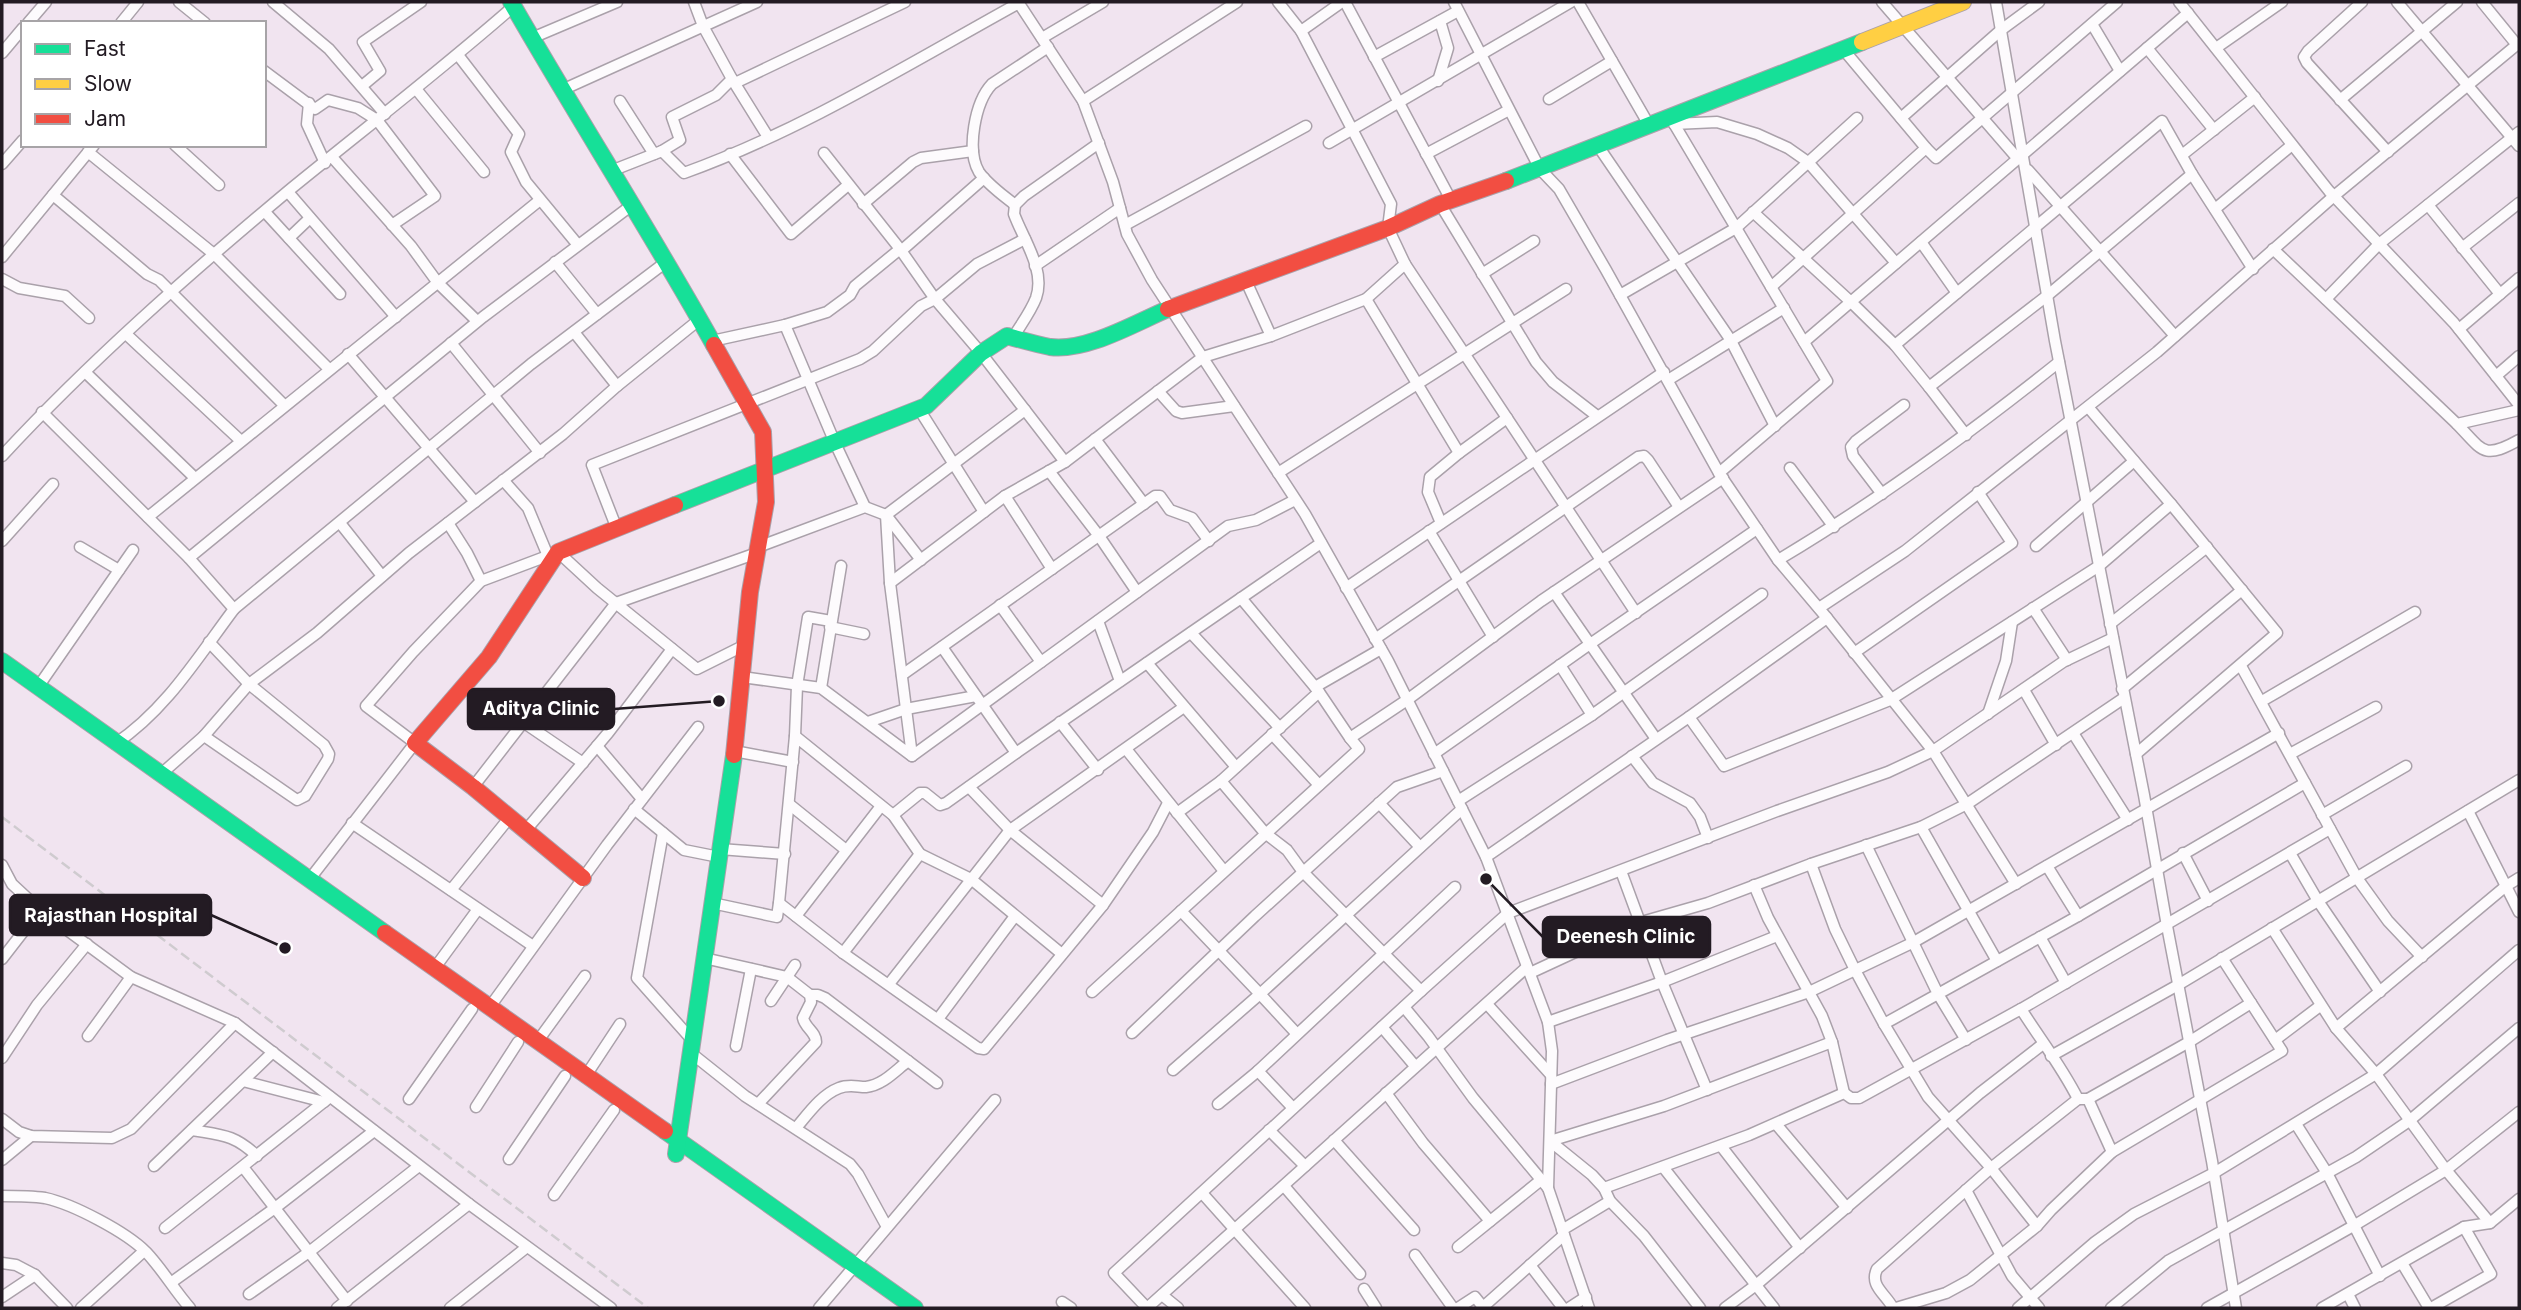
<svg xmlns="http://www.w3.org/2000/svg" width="2521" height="1310" font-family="Inter,sans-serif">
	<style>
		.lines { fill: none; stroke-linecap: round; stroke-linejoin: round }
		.street-casing { stroke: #aaa1aa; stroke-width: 13 }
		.fast-casing { stroke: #aaa1aa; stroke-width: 18 }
		.slow-casing { stroke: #aaa1aa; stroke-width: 18 }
		.jam-casing { stroke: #aaa1aa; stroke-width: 18 }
		.street { stroke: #fdfbfd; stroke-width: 10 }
		.fast { stroke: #16e098; stroke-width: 16 }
		.slow { stroke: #ffcf43; stroke-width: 16 }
		.jam { stroke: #f24e42; stroke-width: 16 }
		.rail { stroke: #cfcbcf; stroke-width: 2.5; stroke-dasharray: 10 5; stroke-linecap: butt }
		.leader { fill: none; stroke: #231b23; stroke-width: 2.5 }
		.callout-dot { fill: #231b23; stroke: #fff; stroke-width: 2.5 }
		.callout { fill: #231b23; stroke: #231b23; stroke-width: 2.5 }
		.callout-label { font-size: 19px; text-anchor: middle; font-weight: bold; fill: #fff }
	</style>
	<rect width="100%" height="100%" fill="#f1e4f0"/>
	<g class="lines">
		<!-- street casing -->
		<g class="street-casing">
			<g id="street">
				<polyline points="179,2 205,23"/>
				<polyline points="273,2 329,49 385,114"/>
				<polyline points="1018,2 1083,101 1113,182 1127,234 1152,280 1305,514 1388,661 1486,857 1548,1022 1552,1051 1548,1188 1589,1308"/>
				<polyline points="1345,2 1451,200"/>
				<polyline points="1454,2 1540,169 1559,189 1606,270 1719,473 1778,560 1827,618 1689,717 1486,857"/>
				<polyline points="1578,2 1649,125"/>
				<polyline points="1882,2 2018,159"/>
				<polyline points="1996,2 2055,341 2144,795 2167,926 2212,1161 2236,1308"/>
				<polyline points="2179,2 2329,191 2454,323 2519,405"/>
				<polyline points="2362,2 2308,51 2304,57 2307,63 2388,152"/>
				<polyline points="2397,2 2519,146"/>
				<polyline points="2482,2 2517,45"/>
				<polyline points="28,23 46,2"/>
				<polyline points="121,23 138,2"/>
				<polyline points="2092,24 2120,71"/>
				<polyline points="1301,31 1342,2"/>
				<polyline points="532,38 617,2"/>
				<polyline points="1042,38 1103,2"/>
				<polyline points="2147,48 2214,130"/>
				<polyline points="2216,48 2282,2"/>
				<polyline points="1843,49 1926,148"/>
				<polyline points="2,53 23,28"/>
				<polyline points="458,55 519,134 511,152 526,182 578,245"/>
				<polyline points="1374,57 1458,11"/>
				<polyline points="264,71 315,109 328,100 358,108 377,120 435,196 392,225"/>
				<polyline points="732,79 768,137"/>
				<polyline points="1438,81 1448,48 1440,21"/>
				<polyline points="735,83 905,2"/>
				<polyline points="362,86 380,71 363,42 421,2"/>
				<polyline points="416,89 484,172"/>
				<polyline points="562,90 757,2"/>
				<polyline points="1549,99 1612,61"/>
				<polyline points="2340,100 2457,2"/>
				<polyline points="620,101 654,154"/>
				<polyline points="1083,101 1237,2"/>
				<polyline points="309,103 307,124 325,163"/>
				<polyline points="1670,117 1827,381 1719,473"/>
				<polyline points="1901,118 2001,30 2039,2"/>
				<polyline points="1674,124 1717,122 1757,134 1788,148 1808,162 1896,263"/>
				<polyline points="1329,143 1571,2"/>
				<polyline points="175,145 219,185"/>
				<polyline points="1598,146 1730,339 1775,426"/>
				<polyline points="662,151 680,140 672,117 716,95 732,79 703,26 694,2"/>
				<polyline points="88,152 215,255 329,369"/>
				<polyline points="824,153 900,249 935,299 981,353 1065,462 1203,357 1271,336 1366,299 1405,264 1388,228 1391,204 1301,31 1278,2"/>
				<polyline points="730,154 791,234 848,185"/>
				<polyline points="1426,154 1509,110"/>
				<polyline points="2182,155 2255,97"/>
				<polyline points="332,157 411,246 438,283 477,321"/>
				<polyline points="2,164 23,140"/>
				<polyline points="2028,170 2175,336"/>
				<path d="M611,171L662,151L684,173C801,131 910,63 1019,3"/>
				<polyline points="288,192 396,317"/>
				<polyline points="53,195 147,274 159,280 284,405"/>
				<polyline points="863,204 913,162 921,158 973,151"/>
				<polyline points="1440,204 1536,362 1553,382 1597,416"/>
				<path d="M1015,205C1003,195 988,185 979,172C966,150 975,102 992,84L1048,47"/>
				<polyline points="2428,205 2500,294"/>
				<polyline points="2215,209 2292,145"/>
				<polyline points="265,212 340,294"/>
				<polyline points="1753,212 1851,302 1895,345"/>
				<polyline points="1125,225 1306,126"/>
				<polyline points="289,238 310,218"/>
				<polyline points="1921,242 1957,293"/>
				<polyline points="2462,248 2519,203"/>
				<polyline points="2273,249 2457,424 2519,410"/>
				<polyline points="901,251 984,178"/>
				<polyline points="2,257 94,145"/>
				<polyline points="555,262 597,314"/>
				<polyline points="1405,264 1636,613"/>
				<polyline points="1035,266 1120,208"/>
				<polyline points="1482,274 1534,241"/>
				<polyline points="2,279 19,288 65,296 89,318"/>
				<polyline points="1246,281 1271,336"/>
				<polyline points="1771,287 1926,148 1936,158 2117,2"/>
				<polyline points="1620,295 1736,228 1857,118"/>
				<polyline points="1366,299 1459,453"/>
				<polyline points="2326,299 2379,244 2519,132"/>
				<polyline points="2459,329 2519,278"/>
				<polyline points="574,332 617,386"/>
				<polyline points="126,334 241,441"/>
				<path d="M1014,336C1022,323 1031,311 1036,298C1046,270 1023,239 1014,214L1015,205L1024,196L1099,143"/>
				<polyline points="712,341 785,325"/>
				<polyline points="1804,342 2188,13"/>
				<polyline points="451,343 540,453"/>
				<polyline points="348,354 475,502"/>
				<polyline points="85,372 195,478"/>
				<polyline points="2496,376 2519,356"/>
				<polyline points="1668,380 1784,308"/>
				<polyline points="1929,387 1895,345 2162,121 2192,174 2253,269"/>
				<polyline points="1158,391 1176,411 1182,413 1234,406"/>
				<polyline points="2088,407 2171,504"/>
				<polyline points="919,409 984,512"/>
				<polyline points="42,412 189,558"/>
				<path d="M2457,424C2483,451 2483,460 2519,440"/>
				<polyline points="1966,435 1929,387 2048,295 2192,174"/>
				<polyline points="1095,439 1144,504"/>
				<path d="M2,456C90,361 188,275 287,192C363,130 440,71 514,6"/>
				<polyline points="1790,468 1834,527"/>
				<polyline points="1049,471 1099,536 1137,592"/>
				<polyline points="1278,473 1566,289"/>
				<polyline points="503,480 528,508 548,556"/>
				<polyline points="1882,494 1853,456 1851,447 1856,441 1904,405"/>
				<polyline points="1005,496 1052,569"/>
				<polyline points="865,507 835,443 785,325 827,312 850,295 855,286 900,249"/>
				<polyline points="148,517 540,200"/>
				<polyline points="340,523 382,576"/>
				<polyline points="448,523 467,553 481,581"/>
				<polyline points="1441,523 1428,492 1430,477 1459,453 1507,418"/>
				<polyline points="617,529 592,465 860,359 873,351 921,306 935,299 977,264 1025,239"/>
				<polyline points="1429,531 1493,637"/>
				<polyline points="2,541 53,484"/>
				<polyline points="2036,546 2134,461"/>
				<polyline points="80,547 119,570"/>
				<polyline points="758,547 865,507 886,515 921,560"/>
				<path d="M1778,560C1877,501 1969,434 2059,362"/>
				<polyline points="890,583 886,515 1025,410"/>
				<polyline points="1346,588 1664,372"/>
				<polyline points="1554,592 1590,644 1757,529"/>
				<polyline points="1241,598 1315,687"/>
				<polyline points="1000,605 1041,662"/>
				<polyline points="1819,608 1905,551 2157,352 2334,196 2519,43"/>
				<polyline points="2033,608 2067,660"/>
				<polyline points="234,609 531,364 666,262"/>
				<polyline points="1827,618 1933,751 2063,662 2113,638"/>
				<polyline points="1098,621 1120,681"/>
				<polyline points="2110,624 2207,547"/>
				<polyline points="830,627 864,634"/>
				<polyline points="1191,633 1280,728"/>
				<polyline points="1375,639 1638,457 1644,456 1648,460 1679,507"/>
				<polyline points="942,647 1016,753"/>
				<polyline points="1854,653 2012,543 1978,492"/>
				<polyline points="1147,663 1236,767"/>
				<polyline points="1560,665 1592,715"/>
				<polyline points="2241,666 2357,878 2388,921 2422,957"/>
				<polyline points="902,675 1155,496 1160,496 1170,510 1192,518 1209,541"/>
				<polyline points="742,677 821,688 912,756 890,583 1005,496 1065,462"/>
				<polyline points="38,687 133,550"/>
				<polyline points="821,688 841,566"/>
				<polyline points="2122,689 2242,590"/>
				<polyline points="2024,690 2056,745"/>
				<polyline points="1319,692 1350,738"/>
				<polyline points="2262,701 2415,612"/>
				<polyline points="1988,714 2006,661 2012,622"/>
				<polyline points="1689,717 1724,766 1890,700 2099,566 2171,504 2277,633 2136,754"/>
				<polyline points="523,722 583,763"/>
				<polyline points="868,722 906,709 976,696"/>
				<polyline points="1060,722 1098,770"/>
				<polyline points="2073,733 2128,820"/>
				<polyline points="1272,734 1319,785"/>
				<polyline points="204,736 297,800 305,796 328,759 329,754 324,745 249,684 209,642"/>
				<polyline points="795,736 797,686 808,617 831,621"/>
				<path d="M115,744C166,710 198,657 234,609L189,558L483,317L632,205"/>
				<polyline points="597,746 642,799"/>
				<polyline points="1126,749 1224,871"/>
				<polyline points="734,751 793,762"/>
				<polyline points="1434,754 1590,644 1656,739"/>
				<polyline points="2290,754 2376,707"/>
				<polyline points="912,756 1228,526 1256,520 1295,500"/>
				<polyline points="1632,756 1653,783 1690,803 1700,817 1708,838"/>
				<polyline points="160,775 204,736 249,684 317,633 409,553 563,434 617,386 700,319"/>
				<polyline points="1221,781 1319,692 1315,687 1381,649"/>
				<polyline points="473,787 616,603 757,553"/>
				<polyline points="969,787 1010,830 1184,707"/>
				<polyline points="1458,801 1592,715 1762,594"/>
				<polyline points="1379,803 1420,847"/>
				<polyline points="789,804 846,850"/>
				<polyline points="634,809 684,850 719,857"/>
				<polyline points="2468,811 2519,912"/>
				<polyline points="893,815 920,793 925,793 940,805 946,803 1016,753 1321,543"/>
				<polyline points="2322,815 2406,766"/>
				<polyline points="352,823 533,946"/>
				<polyline points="1921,827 1997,961"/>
				<polyline points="526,830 608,733 672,649"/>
				<polyline points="663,833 637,978 693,1041"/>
				<polyline points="1866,845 1938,994 1884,1024"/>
				<polyline points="720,849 785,854"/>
				<polyline points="2183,853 2208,901"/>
				<polyline points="2290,853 2318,901 2380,992"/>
				<polyline points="1811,864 1835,929 1855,970 1884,1024 1928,1097 1991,1168 2037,1226"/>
				<polyline points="2,865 12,884 40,910 131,977 235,1023 469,1204 611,1308"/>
				<polyline points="2047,866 2078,916"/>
				<polyline points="1621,871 1662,982 1707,1090"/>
				<polyline points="309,880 415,743 366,706 413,652 481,581 558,552 597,588 697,669 745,645"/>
				<polyline points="1754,885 1768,918 1822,1016 1832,1042 1844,1093"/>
				<polyline points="451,890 510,817"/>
				<polyline points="712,903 777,917 779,903 843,953 978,1048 984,1049 1103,905 1153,832 1168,803"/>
				<polyline points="779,903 795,736 893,815 920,854 971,879 1062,954"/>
				<polyline points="796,916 881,806"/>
				<polyline points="2272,928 2336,1028 2376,1074 2519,950"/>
				<polyline points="2040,937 2066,983"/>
				<polyline points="843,953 920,854"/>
				<path d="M704,958L787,977L810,995L811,1002L803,1018C805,1028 816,1032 816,1042L758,1104"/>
				<polyline points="2,959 40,910"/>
				<polyline points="434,969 478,909"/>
				<polyline points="1530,973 1638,923 1708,903 1811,864 1921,827 1967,804 2124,698"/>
				<polyline points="889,984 1010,830 1103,905"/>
				<polyline points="1421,991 1508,913 1777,811 1888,772 1933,751 2016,884"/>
				<polyline points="1092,992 1359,749 1350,738 1407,700 1541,601 1723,478"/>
				<polyline points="810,995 818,995 825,998 937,1083"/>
				<polyline points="771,1001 795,965"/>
				<polyline points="1487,1004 1551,1075"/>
				<polyline points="1404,1007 1428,1036 1473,1098 1548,1188"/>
				<polyline points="489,1008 607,845 698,727"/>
				<polyline points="2021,1009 2330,829"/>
				<polyline points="938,1019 1015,916"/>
				<polyline points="1548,1022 1662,982 1777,936"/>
				<polyline points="1382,1027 1415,1066"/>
				<polyline points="2336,1028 2506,886 2519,878"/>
				<polyline points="1132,1033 1255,916 1397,787 1443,771"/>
				<polyline points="1297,1034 1260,994 1462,809"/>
				<polyline points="88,1036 131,977"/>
				<polyline points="1966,1040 1938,994 2078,916 2305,783"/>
				<polyline points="2275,1040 2320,1006"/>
				<polyline points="537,1042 585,976"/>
				<path d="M1832,1042L1664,1106L1550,1141L1592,1175L1604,1188L1749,1135L1844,1093L1851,1098H1859L2021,1009C2040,1039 2062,1067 2078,1099H2088L2112,1152L2282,1051L2222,958"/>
				<polyline points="736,1046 751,969"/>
				<polyline points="691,1053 745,1096 850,1164 858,1174 887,1227"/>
				<polyline points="2051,1056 2178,985 2519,780"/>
				<polyline points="2,1058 37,1005 87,944"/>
				<polyline points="1173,1070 1260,994 1181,911"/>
				<polyline points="1258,1071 1293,1108"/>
				<polyline points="585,1077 620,1024"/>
				<polyline points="243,1081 324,1102"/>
				<polyline points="1551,1084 1667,1040 1809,992 1912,943 2279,733"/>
				<polyline points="1386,1093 1423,1143 1490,1221"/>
				<polyline points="409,1099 472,1009"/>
				<polyline points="2088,1099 2189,1042 2251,1003"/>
				<polyline points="1218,1104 1258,1071 1455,887"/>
				<polyline points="476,1107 518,1042"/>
				<polyline points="2,1119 19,1132 31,1136 112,1138 131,1129 235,1023"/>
				<polyline points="1776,1124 1847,1208"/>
				<polyline points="2296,1124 2327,1173 2380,1276"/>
				<path d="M796,1128C808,1114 821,1095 839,1088C849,1084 857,1087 866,1087C883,1085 895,1071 908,1061"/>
				<path d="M192,1130C221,1135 234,1134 257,1156"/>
				<polyline points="1269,1130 1305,1166"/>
				<polyline points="1334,1140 1414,1230"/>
				<polyline points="1721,1146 1800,1248"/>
				<polyline points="509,1159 565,1076"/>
				<polyline points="2,1160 31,1136"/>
				<polyline points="154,1166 273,1052"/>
				<polyline points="243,1167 347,1301"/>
				<polyline points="1663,1167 1774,1308"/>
				<polyline points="1284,1186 1360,1274"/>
				<polyline points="1604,1188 1610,1201 1644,1236 1700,1308"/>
				<polyline points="1966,1190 2012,1276 2039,1308"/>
				<polyline points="1202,1193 1305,1308"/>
				<polyline points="554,1195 614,1110"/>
				<path d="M2,1196C16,1196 31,1196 45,1198C73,1204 126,1232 146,1252C163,1270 174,1290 190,1308"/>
				<polyline points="165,1228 330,1097"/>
				<polyline points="1562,1230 1610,1201"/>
				<polyline points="1458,1247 1541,1180"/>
				<polyline points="1415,1255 1453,1308"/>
				<polyline points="2,1263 16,1265 35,1275"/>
				<polyline points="2402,1263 2429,1308"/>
				<polyline points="1530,1265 1563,1308"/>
				<polyline points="172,1282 275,1208 374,1131"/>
				<polyline points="1364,1289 1376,1308"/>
				<polyline points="249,1294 309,1252 419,1166"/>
				<polyline points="2348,1294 2355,1308"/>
				<polyline points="1162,1295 1178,1308"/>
				<polyline points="2,1297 35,1275 67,1308"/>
				<polyline points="1062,1302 1071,1308"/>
				<polyline points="81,1308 144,1251"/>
				<polyline points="337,1308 469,1204"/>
				<polyline points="450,1308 527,1247"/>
				<polyline points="819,1308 995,1100"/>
				<polyline points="1147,1308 1114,1273 1421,991 1303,872 1287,850 1265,833 1221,781 1177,813"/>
				<polyline points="1147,1308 1527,967"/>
				<polyline points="1458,1308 1475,1297 1483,1307 1564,1235"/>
				<polyline points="1569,1308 1586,1297"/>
				<polyline points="1725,1308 1756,1285 1980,1093 2043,1044"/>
				<path d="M1893,1308C1886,1294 1869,1286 1877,1269L1991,1168L2078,1099"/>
				<polyline points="1896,1308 1946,1293 1970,1280 2037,1226 2051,1210 2112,1152"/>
				<polyline points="2018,1308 2095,1242 2134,1214 2214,1173 2376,1074 2446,1170 2490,1223"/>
				<polyline points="2111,1308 2168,1261 2356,1157 2409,1121 2519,1028"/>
				<polyline points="2207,1308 2355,1225 2446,1170 2519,1112"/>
				<polyline points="2322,1308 2464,1227 2490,1223 2519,1199"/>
				<polyline points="2431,1308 2491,1274 2464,1227"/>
			</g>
		</g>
		<!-- fast casing -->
		<g class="fast-casing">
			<g id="fast">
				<path d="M511,2C577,117 649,229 714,345"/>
				<polyline points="1506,181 1862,42"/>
				<path d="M675,505L926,406L981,353L1007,336C1021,340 1035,344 1050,347C1086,352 1135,323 1168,309"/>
				<polyline points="2,661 385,933"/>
				<polyline points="665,1131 915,1308"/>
				<polyline points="676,1154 734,755"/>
			</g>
		</g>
		<!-- slow casing -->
		<g class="slow-casing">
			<polyline id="slow" points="1862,42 1963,2"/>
		</g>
		<!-- jam casing -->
		<g class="jam-casing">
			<g id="jam">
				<polyline points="1168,309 1388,228 1440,204 1506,181"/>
				<polyline points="714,345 763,432 766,502 750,592 734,755"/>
				<polyline points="583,878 473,787 415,743 489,657 558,552 675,505"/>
				<polyline points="385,933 665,1131"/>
			</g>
		</g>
		<!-- street -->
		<use href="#street" class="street"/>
		<!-- fast -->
		<use href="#fast" class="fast"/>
		<!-- slow -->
		<use href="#slow" class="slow"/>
		<!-- jam -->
		<use href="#jam" class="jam"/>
		<!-- rail -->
		<polyline class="rail" points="2,817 648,1308"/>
	</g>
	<!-- callouts -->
	<path class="leader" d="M719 701L614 709M285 948L211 915M1486 879L1543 937"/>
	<g class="callout-dot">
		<circle cx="719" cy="701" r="7"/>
		<circle cx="285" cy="948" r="7"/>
		<circle cx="1486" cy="879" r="7"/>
	</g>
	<g class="callout">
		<rect x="468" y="689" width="146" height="40" rx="7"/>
		<rect x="10" y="895" width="201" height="40" rx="7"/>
		<rect x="1543" y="917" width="167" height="40" rx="7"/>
	</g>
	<g class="callout-label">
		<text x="541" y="715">Aditya Clinic</text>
		<text x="111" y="922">Rajasthan Hospital</text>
		<text x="1626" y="943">Deenesh Clinic</text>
	</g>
	<!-- border -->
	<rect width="2521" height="1310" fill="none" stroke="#231b23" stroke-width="7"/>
	<!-- legend -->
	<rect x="21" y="21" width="245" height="126" fill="#ffffff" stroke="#a7a4a7" stroke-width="2"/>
	<rect x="35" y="44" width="35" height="10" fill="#16e098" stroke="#a7a4a7" stroke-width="2"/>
	<text x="84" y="56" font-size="21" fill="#231b23">Fast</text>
	<rect x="35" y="79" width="35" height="10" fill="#ffcf43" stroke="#a7a4a7" stroke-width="2"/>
	<text x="84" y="91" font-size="21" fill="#231b23">Slow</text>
	<rect x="35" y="114" width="35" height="10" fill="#f24e42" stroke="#a7a4a7" stroke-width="2"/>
	<text x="84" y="126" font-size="21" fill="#231b23">Jam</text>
</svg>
